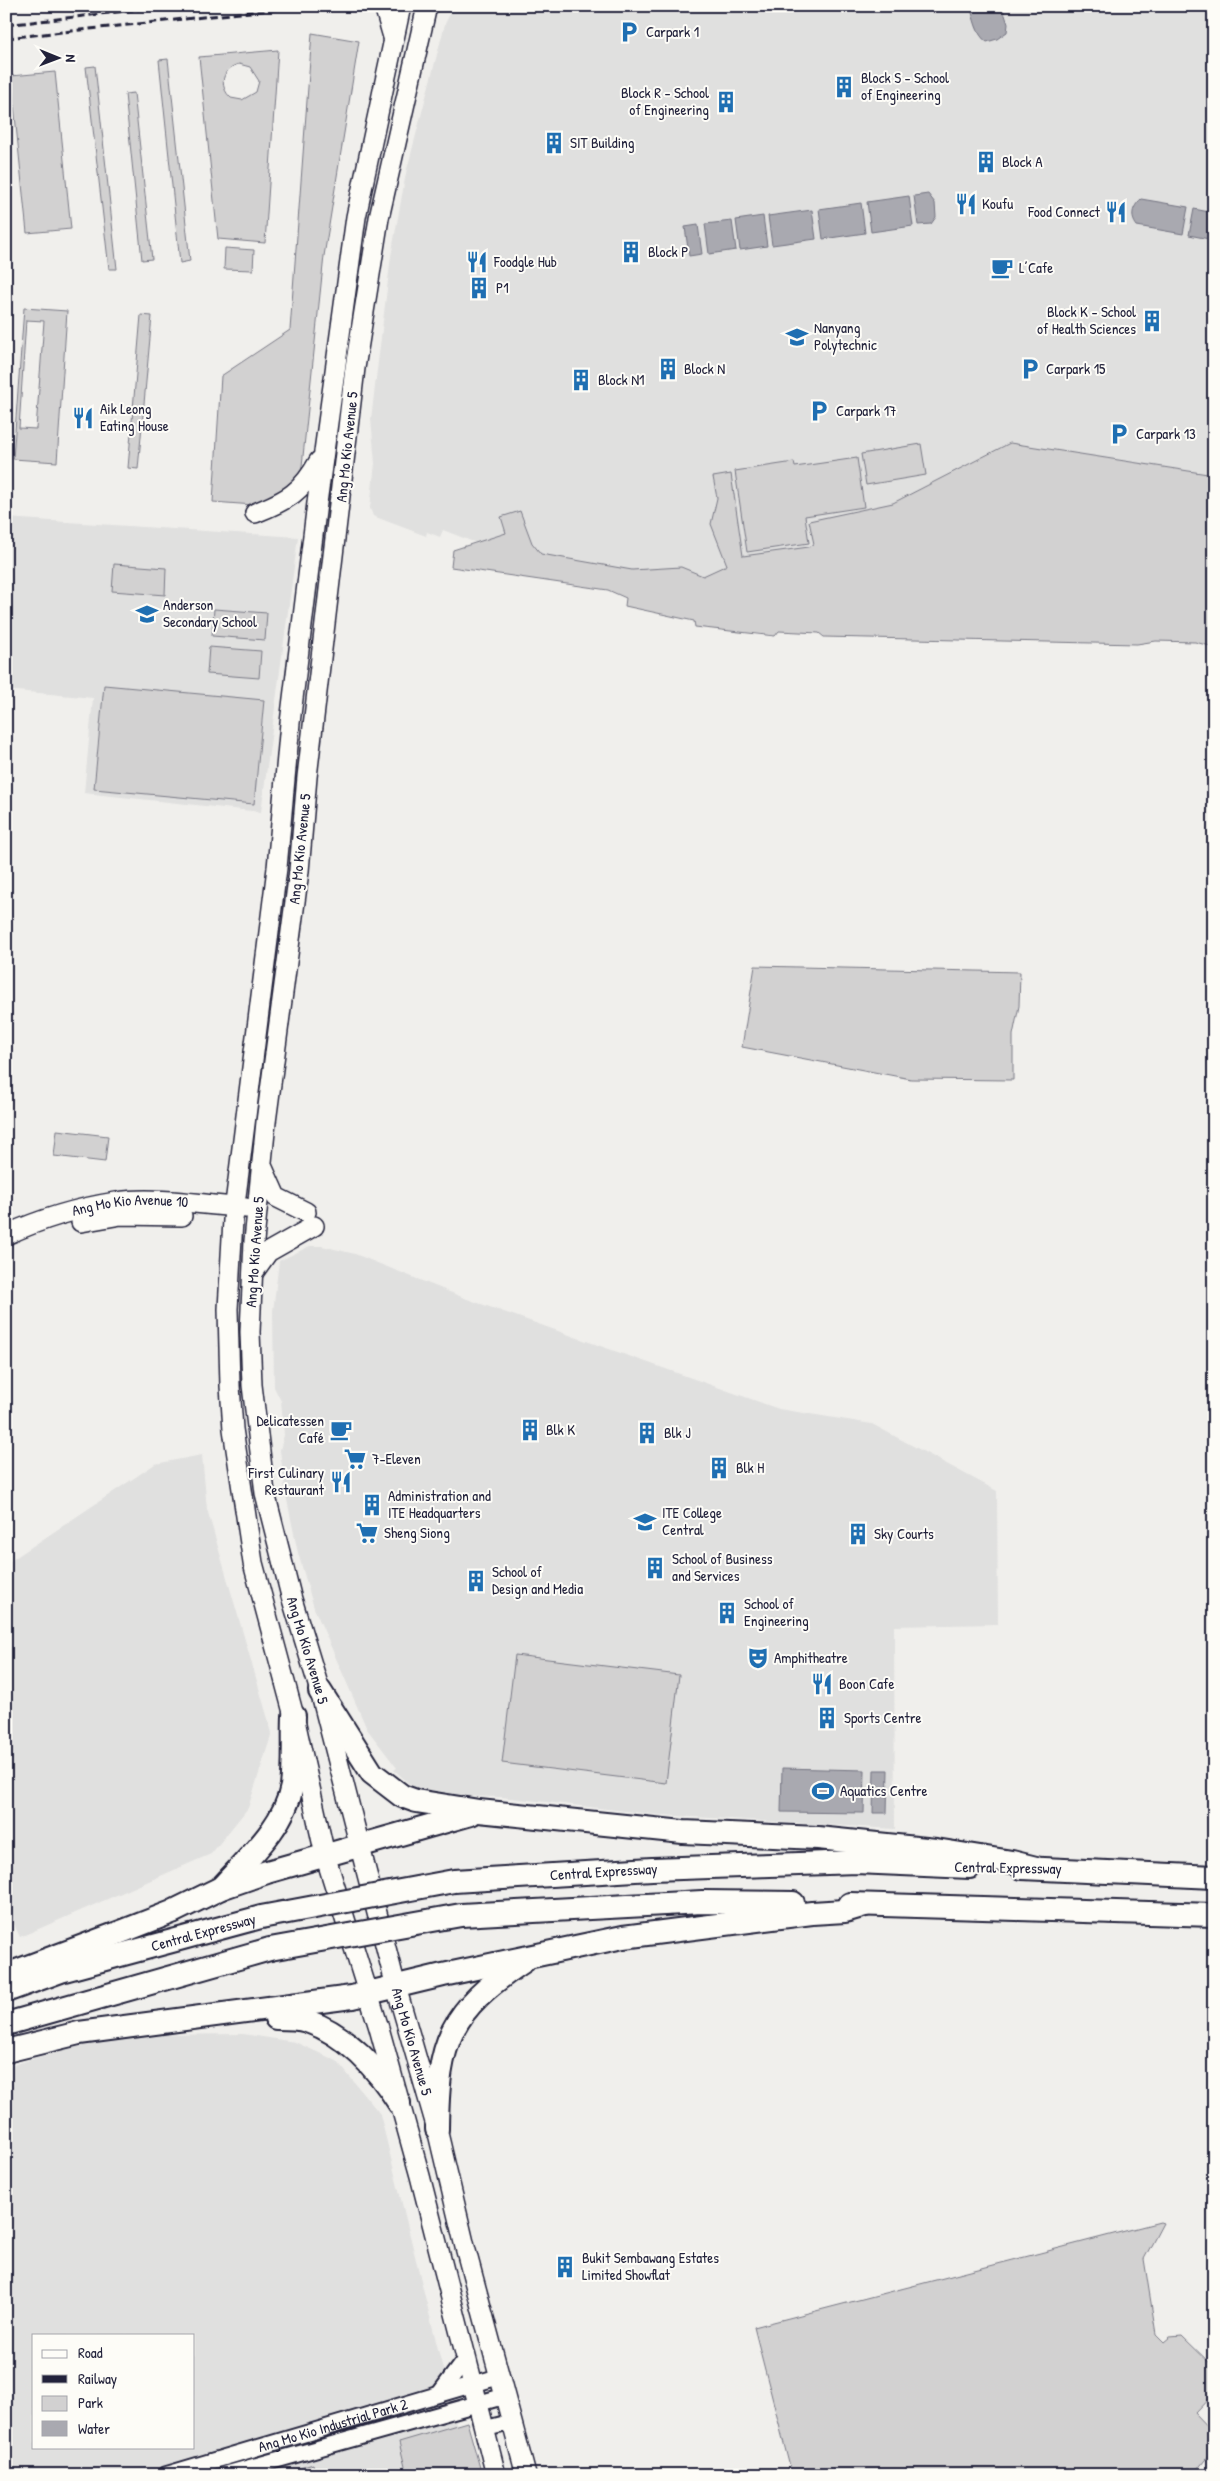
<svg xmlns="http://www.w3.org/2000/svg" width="1220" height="2481" font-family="'Patrick Hand',sans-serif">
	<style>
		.built { fill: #e0e0df; fill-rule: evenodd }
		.green { fill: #d2d1d1; stroke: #7a7a86; fill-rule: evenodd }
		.water { fill: #a9a9b0; stroke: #737381 }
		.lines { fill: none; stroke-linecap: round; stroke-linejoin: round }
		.minor-casing { stroke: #22223b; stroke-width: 19 }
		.major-casing { stroke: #22223b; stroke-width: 22 }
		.highway-casing { stroke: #22223b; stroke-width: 26 }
		.minor { stroke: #fdfcf7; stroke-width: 15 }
		.major { stroke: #fdfcf7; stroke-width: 19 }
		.highway { stroke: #fdfcf7; stroke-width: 22 }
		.rail { stroke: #22223b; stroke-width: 3; stroke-dasharray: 8 4; stroke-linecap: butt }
		.highway-bridge-casing { stroke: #22223b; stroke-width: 26; stroke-linecap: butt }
		.highway-bridge { stroke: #fdfcf7; stroke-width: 22 }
		.labels { text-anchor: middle; stroke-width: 4; stroke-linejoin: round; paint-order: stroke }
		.poi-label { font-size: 15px; fill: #22223b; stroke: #fdfcf7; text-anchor: start }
		.street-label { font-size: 15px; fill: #22223b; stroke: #fdfcf7 }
	</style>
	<rect width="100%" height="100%" fill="#f0efec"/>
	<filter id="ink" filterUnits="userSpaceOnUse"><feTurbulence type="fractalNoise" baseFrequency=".02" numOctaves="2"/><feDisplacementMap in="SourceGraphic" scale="10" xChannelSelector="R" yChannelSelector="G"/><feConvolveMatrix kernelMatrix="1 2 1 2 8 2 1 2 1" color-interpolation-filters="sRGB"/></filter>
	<g filter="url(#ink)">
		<!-- built -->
		<g class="built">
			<polygon points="454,6 1214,6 1214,475 1010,443 728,588 533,565 443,530 440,537 427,532 426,536 373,516 370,508 375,463 371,419 391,256 406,173 445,24"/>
			<polygon points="6,518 298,537 261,812 84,793 93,698 6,690"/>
			<polygon points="310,1246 322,1246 355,1254 467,1299 779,1409 872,1424 997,1491 998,1624 894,1626 895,1829 659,1815 501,1797 443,1796 412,1786 394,1770 397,1768 367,1729 314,1608 298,1553 285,1490 280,1450 284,1435 281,1401 274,1387 273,1311 279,1261"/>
			<polygon points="202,1455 207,1509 272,1733 248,1808 211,1854 20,1937 6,1907 6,1564 155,1464"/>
			<path d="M243,2034L295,2042L337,2061L380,2114L469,2475H6V2067L82,2044L154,2035ZM34,2335H194V2447H34Z"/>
		</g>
		<!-- green -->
		<g class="green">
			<polygon points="312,33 359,41 324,256 300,485 254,505 213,502 221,376 290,330"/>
			<path d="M278,50L265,243L218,239L199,57ZM239,64L250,67L259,81L256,92L242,100L231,98C218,86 222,68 239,64Z"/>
			<polygon points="168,59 190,261 180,263 159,60"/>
			<polygon points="95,66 117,269 109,269 86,67"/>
			<polygon points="55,72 71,229 27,233 11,76"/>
			<polygon points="134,93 152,259 142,260 125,94"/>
			<polygon points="225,248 254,250 253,270 224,269"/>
			<path d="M24,308L67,311L57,462L13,459ZM26,320L44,321L36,429L19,428Z"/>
			<polygon points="141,315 152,316 138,469 128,468"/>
			<polygon points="1010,443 1214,475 1214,647 1195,642 1156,641 1137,644 824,637 819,633 779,631 775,636 695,627 694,621 625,606 626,598 608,590 451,567 453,550 506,533 501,517 520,511 532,543 541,554 632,570 681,567 703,576 727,565 711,524 717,498 713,477 731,474 743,556 809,547 814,544 809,521 893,503"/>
			<polygon points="921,444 926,475 866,485 861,454"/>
			<polygon points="857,458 864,507 805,516 809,543 747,552 735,471 794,462 795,467"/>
			<polygon points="114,564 166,568 165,595 112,591"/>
			<polygon points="214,609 267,613 265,640 212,636"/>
			<polygon points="209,647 261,651 259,678 207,674"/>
			<polygon points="104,685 264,700 254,804 94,789"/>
			<polygon points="755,966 1020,972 1019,1006 1013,1035 1013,1080 911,1079 742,1047"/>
			<polygon points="57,1130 108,1136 105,1162 54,1156"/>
			<polygon points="515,1655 679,1675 666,1783 502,1763"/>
			<polygon points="1160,2222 1163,2223 1144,2259 1156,2334 1164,2342 1170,2337 1182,2336 1214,2367 1214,2393 1195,2413 1214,2433 1214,2448 1192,2475 792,2475 754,2327"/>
			<polygon points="467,2422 482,2475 407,2475 399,2442"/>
			<polygon points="313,2464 316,2475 278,2475"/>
		</g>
		<!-- water -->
		<g class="water">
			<path d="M970,6H1002L1008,24L1007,32L997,39L987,42C976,35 974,18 970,6Z"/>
			<polygon points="928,194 935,203 936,217 931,224 918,225 914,196"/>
			<polygon points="909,196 913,226 871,232 867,202"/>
			<path d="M1141,199L1188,207L1183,234L1137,226C1130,217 1132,207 1141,199Z"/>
			<polygon points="861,203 865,233 823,239 819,209"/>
			<polygon points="1194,209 1214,213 1214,240 1189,235"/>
			<polygon points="812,210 816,239 772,245 768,216"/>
			<polygon points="763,216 767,246 740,250 736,220"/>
			<polygon points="732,221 736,250 709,254 705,224"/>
			<polygon points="698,225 702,254 689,256 685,227"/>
			<polygon points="782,1768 865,1770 864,1813 781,1812"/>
			<polygon points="874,1770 888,1770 887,1813 873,1813"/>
		</g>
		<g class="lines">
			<!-- minor casing -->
			<g class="minor-casing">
				<g id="minor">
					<polyline points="440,2393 466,2358"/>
					<polyline points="484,2429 512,2422"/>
					<path id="s1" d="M165,2475L501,2376"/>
					<polyline points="223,2475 505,2396"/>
				</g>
			</g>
			<!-- major casing -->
			<g class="major-casing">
				<g id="major">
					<polyline points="384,6 393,37"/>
					<polyline points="401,6 356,217 317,503 290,723 277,868 233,1220 228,1309 230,1386 233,1429 253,1563 294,1716 325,1855 379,2028 420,2176 496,2475"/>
					<path id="s2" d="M427,6L379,218L355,368L307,777L299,871L266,1122L254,1241L250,1332L252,1385L265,1493L291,1596L320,1691L396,1987L437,2129L465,2247L526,2475"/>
					<path d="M255,513C288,500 302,492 319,461"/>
					<polyline points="263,1168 276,1197 306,1212"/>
					<polyline points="81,1222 121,1215 182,1216"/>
					<path id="s3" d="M6,1235C41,1219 78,1208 116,1202C154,1196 206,1205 246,1208"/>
					<polyline points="253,1273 268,1252 314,1226"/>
				</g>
			</g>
			<!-- highway casing -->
			<g class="highway-casing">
				<g id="highway">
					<polyline points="320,1691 372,1773 402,1796 416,1801 479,1811 683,1832 818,1838 936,1850 1012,1862 1036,1868"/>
					<polyline points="1022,1868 1214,1877"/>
					<path id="s4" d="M454,1881L652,1869L856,1862L970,1867"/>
					<path d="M221,1888C247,1859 285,1826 292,1786C295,1763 293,1739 294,1716"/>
					<polyline points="850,1904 1214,1915"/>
					<polyline points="461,1915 702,1902 793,1903"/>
					<polyline points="6,1975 126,1930 172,1912 221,1888 267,1872 471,1814"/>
					<path id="s5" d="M6,1991L61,1971L261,1917"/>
					<path d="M276,2018C286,2018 298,2018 307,2021C346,2034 378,2069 399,2103"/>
					<polyline points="6,2024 270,1949"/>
					<polyline points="6,2051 79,2033 352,1997 443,1975 623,1937 812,1913 845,1911 865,1905"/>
					<path d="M437,2129C438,2041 449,2011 524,1961"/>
				</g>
			</g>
			<!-- minor -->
			<use href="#minor" class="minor"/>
			<!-- major -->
			<use href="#major" class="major"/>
			<!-- highway -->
			<use href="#highway" class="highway"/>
			<!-- rail -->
			<g class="rail">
				<polyline points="6,25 169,6"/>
				<polyline points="6,38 306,6"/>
			</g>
			<!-- highway-bridge casing -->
			<g class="highway-bridge-casing">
				<g id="highway-bridge">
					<polyline points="261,1917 454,1881"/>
					<polyline points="270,1949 461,1915"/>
				</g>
			</g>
			<!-- highway-bridge -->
			<use href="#highway-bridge" class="highway-bridge"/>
		</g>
	</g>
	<!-- icons -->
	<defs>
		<g id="parking-bare" transform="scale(1.725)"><path d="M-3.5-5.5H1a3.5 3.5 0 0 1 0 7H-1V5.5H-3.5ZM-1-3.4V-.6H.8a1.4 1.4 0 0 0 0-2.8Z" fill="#1f6fb2" stroke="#fdfcf7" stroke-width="2.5" paint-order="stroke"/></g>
		<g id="building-bare" transform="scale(1.725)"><path d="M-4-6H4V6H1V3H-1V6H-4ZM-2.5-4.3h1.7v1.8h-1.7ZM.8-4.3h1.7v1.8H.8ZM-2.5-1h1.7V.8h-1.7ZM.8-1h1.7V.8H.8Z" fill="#1f6fb2" stroke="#fdfcf7" stroke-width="2.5" paint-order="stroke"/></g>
		<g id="restaurant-bare" transform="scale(1.725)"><path d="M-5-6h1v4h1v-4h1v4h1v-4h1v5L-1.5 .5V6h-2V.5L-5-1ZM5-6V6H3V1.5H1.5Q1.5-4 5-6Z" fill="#1f6fb2" stroke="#fdfcf7" stroke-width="2.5" paint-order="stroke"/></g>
		<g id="cafe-bare" transform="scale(1.725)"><path d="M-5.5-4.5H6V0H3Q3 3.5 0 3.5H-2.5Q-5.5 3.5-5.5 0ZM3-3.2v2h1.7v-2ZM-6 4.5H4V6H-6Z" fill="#1f6fb2" stroke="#fdfcf7" stroke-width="2.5" paint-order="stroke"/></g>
		<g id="university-bare" transform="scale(1.725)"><path d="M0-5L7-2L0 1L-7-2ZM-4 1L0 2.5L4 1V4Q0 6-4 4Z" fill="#1f6fb2" stroke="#fdfcf7" stroke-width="2.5" paint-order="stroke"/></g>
		<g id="school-bare" transform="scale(1.725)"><path d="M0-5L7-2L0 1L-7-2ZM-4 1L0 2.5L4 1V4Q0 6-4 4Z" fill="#1f6fb2" stroke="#fdfcf7" stroke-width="2.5" paint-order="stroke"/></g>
		<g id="supermarket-bare" transform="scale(1.725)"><path d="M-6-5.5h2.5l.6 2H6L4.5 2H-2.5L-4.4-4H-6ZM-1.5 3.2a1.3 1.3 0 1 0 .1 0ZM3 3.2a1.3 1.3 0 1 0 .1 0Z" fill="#1f6fb2" stroke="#fdfcf7" stroke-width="2.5" paint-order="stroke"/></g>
		<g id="theatre-bare" transform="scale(1.725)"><path d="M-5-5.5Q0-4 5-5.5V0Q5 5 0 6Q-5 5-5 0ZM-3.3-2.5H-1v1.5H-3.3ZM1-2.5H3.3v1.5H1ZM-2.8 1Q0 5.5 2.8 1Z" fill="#1f6fb2" stroke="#fdfcf7" stroke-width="2.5" paint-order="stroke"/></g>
		<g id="stadium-bare" transform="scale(1.725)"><path d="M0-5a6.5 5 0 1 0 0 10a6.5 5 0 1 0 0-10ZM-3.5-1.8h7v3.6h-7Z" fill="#1f6fb2" stroke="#fdfcf7" stroke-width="2.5" paint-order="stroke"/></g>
	</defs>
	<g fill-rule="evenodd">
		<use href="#parking-bare" x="629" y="32"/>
		<use href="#building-bare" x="844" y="87"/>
		<use href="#building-bare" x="726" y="102"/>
		<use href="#building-bare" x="554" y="143"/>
		<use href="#building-bare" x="986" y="162"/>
		<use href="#restaurant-bare" x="966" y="204"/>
		<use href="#restaurant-bare" x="1116" y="212"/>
		<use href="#building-bare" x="631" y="252"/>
		<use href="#restaurant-bare" x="477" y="262"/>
		<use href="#cafe-bare" x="1002" y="268"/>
		<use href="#building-bare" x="479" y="288"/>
		<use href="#building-bare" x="1152" y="321"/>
		<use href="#university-bare" x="797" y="337"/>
		<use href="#building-bare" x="668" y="369"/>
		<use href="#parking-bare" x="1030" y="369"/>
		<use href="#building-bare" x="581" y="380"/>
		<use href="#parking-bare" x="819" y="411"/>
		<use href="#restaurant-bare" x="83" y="418"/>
		<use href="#parking-bare" x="1119" y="434"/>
		<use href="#school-bare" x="147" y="614"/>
		<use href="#cafe-bare" x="341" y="1430"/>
		<use href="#building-bare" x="530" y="1430"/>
		<use href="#building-bare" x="647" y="1433"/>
		<use href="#supermarket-bare" x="355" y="1459"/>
		<use href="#building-bare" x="719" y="1468"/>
		<use href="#restaurant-bare" x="341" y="1482"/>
		<use href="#building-bare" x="372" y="1505"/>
		<use href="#university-bare" x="645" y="1522"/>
		<use href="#supermarket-bare" x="367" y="1533"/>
		<use href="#building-bare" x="858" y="1534"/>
		<use href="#building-bare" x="655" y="1568"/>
		<use href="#building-bare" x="476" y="1581"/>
		<use href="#building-bare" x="727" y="1613"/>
		<use href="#theatre-bare" x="758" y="1658"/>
		<use href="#restaurant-bare" x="822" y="1684"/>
		<use href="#building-bare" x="827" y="1718"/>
		<use href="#stadium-bare" x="823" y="1791"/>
		<use href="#building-bare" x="565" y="2267"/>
	</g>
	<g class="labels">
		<!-- poi labels -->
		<g class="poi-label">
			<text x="646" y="37">Carpark 1</text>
			<text x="861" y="83">Block S - School<tspan x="861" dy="17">of Engineering</tspan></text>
			<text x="709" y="98" text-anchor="end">Block R - School<tspan x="709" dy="17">of Engineering</tspan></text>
			<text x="570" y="148">SIT Building</text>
			<text x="1002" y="167">Block A</text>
			<text x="982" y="209">Koufu</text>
			<text x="1100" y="217" text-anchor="end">Food Connect</text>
			<text x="648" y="257">Block P</text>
			<text x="494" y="267">Foodgle Hub</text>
			<text x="1019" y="273">L’Cafe</text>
			<text x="496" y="293">P1</text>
			<text x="1136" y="317" text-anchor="end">Block K - School<tspan x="1136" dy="17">of Health Sciences</tspan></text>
			<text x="814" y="333">Nanyang<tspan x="814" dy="17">Polytechnic</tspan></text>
			<text x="684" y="374">Block N</text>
			<text x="1046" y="374">Carpark 15</text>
			<text x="598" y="385">Block N1</text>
			<text x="100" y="414">Aik Leong<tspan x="100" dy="17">Eating House</tspan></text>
			<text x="836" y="416">Carpark 17</text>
			<text x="1136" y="439">Carpark 13</text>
			<text x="163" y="610">Anderson<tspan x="163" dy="17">Secondary School</tspan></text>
			<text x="324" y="1426" text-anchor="end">Delicatessen<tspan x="324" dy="17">Café</tspan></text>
			<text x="546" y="1435">Blk K</text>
			<text x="664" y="1438">Blk J</text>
			<text x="372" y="1464">7-Eleven</text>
			<text x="736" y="1473">Blk H</text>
			<text x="324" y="1478" text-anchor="end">First Culinary<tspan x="324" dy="17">Restaurant</tspan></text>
			<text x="388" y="1501">Administration and<tspan x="388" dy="17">ITE Headquarters</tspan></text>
			<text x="662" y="1518">ITE College<tspan x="662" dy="17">Central</tspan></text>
			<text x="384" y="1538">Sheng Siong</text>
			<text x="874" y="1539">Sky Courts</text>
			<text x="672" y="1564">School of Business<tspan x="672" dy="17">and Services</tspan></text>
			<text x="492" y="1577">School of<tspan x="492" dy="17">Design and Media</tspan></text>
			<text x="744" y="1609">School of<tspan x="744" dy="17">Engineering</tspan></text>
			<text x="774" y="1663">Amphitheatre</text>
			<text x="839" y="1689">Boon Cafe</text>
			<text x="844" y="1723">Sports Centre</text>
			<text x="840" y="1796">Aquatics Centre</text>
			<text x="582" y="2263">Bukit Sembawang Estates<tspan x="582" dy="17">Limited Showflat</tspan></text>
		</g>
		<!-- street labels -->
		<g class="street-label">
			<text transform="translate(347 447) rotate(-84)" y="5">Ang Mo Kio Avenue 5</text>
			<text transform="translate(300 849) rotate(-84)" y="5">Ang Mo Kio Avenue 5</text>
			<text dy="5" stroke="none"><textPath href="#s3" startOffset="129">Ang Mo Kio Avenue 10</textPath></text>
			<text transform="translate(255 1252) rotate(-86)" y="5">Ang Mo Kio Avenue 5</text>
			<text dy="5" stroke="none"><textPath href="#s2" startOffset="1664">Ang Mo Kio Avenue 5</textPath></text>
			<text transform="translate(1008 1868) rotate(1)" y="5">Central Expressway</text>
			<text dy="5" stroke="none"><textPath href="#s4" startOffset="150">Central Expressway</textPath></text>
			<text dy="5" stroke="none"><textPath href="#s5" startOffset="206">Central Expressway</textPath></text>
			<text dy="5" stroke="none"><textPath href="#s2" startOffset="2069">Ang Mo Kio Avenue 5</textPath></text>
			<text dy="5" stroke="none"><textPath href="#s1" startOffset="175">Ang Mo Kio Industrial Park 2</textPath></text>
		</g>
	</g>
	<!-- margin -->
	<rect width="1220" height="2481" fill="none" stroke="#fdfcf7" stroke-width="25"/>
	<rect x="12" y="12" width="1195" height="2456" fill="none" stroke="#22223b" stroke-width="2" filter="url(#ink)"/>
	<!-- legend -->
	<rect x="32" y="2334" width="162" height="115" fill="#fdfcf7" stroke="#a5a5ac"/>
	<rect x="42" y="2350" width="25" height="8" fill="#fdfcf7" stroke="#a5a5ac"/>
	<text x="78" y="2358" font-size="15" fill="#22223b">Road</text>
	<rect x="42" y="2375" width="25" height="8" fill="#22223b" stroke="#a5a5ac"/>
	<text x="78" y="2384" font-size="15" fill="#22223b">Railway</text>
	<rect x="42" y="2396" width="25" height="15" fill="#d2d1d1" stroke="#a5a5ac"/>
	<text x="78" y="2408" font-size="15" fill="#22223b">Park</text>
	<rect x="42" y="2421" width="25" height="15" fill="#a9a9b0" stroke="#a5a5ac"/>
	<text x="78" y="2434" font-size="15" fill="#22223b">Water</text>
	<!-- north arrow -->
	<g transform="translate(58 58) rotate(91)" stroke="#fdfcf7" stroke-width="4" paint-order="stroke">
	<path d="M0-4L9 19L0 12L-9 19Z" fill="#22223b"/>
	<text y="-8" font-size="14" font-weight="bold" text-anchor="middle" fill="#22223b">N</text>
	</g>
</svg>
